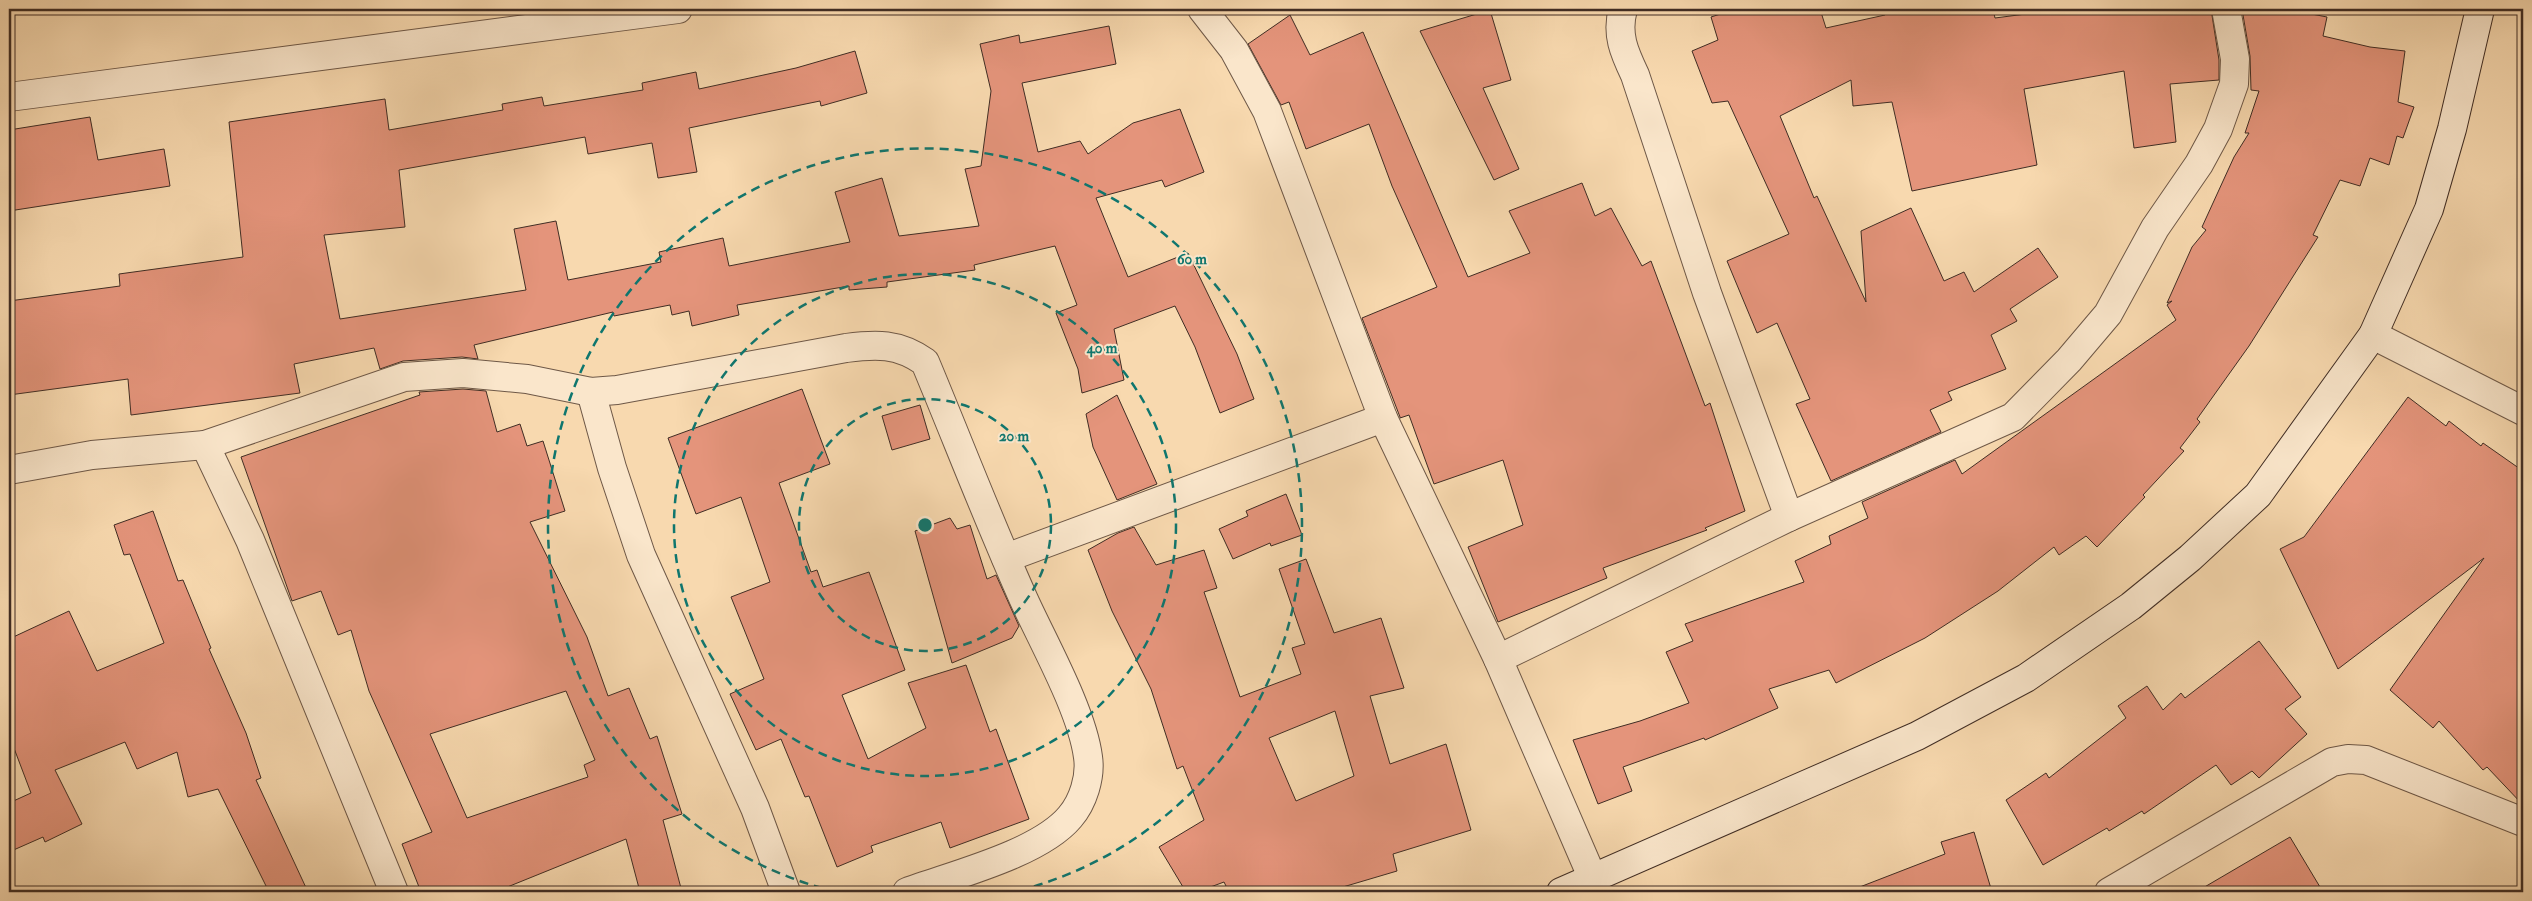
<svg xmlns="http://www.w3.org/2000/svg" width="2532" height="901" font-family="'IM FELL Double Pica',serif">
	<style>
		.building { fill: #e4947b; stroke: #402d24; fill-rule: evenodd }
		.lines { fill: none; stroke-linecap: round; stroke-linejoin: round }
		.street-casing { stroke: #6e5847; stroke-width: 30 }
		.secondary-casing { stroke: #402d24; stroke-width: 30 }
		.street { stroke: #fae6cb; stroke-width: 28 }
		.secondary { stroke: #fae6cb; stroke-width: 28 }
		.ring { fill: none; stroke: #0f766e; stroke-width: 2.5; stroke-dasharray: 9 6 }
		.centre { fill: #0f766e; stroke: #fae6cb; stroke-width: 2.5 }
		.ring-label { font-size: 15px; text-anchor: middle; font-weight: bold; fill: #0f766e; stroke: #fae6cb; stroke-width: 4; stroke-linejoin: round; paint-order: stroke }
	</style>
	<rect width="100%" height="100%" fill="#f8d9af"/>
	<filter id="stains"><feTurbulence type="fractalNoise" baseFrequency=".004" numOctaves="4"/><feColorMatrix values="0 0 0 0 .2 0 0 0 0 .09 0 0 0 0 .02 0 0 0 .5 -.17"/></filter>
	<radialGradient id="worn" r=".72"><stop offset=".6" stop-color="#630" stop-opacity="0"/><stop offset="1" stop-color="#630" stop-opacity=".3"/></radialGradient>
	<!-- building -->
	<g class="building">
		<polygon points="1736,9 1820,9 1826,28 1885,15 1884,9 1993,9 1995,18 2064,9 2211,9 2219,60 2219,80 2170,84 2176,142 2134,148 2124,71 2024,89 2037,165 1912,191 1892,102 1853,106 1851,80 1780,116 1814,198 1817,196 1866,302 1861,231 1911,208 1944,281 1964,272 1974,292 2038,248 2058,277 2010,309 2017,321 1991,335 2006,369 1948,392 1952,400 1930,410 1941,432 1831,481 1796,404 1810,399 1777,323 1757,333 1727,261 1789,234 1728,101 1712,103 1692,51 1718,40 1711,17"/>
		<polygon points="2242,9 2286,9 2327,17 2323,36 2370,47 2405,51 2398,102 2414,107 2403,138 2397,136 2389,165 2370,158 2360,186 2340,180 2313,235 2318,237 2249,346 2197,419 2200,422 2180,448 2184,451 2143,495 2145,497 2097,547 2086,536 2059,555 2054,547 1998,591 1925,638 1836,683 1829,670 1769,689 1778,708 1705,740 1704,738 1623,767 1632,791 1598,804 1573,740 1640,721 1689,703 1666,652 1693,641 1685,624 1804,582 1795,561 1831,544 1829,536 1868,518 1862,502 1955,460 1962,474 2176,320 2167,305 2172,301 2167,303 2192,247 2206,230 2202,227 2234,157 2249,133 2245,133 2259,91 2251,90 2250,56"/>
		<polygon points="1490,10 1511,80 1483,88 1519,169 1494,180 1420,31"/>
		<polygon points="1290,15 1310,55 1363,32 1468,277 1530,253 1509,211 1582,183 1595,216 1611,208 1642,266 1651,261 1705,406 1710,403 1745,511 1705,528 1707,530 1603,568 1607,578 1498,622 1468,547 1523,525 1503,460 1434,484 1409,415 1400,418 1400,417 1362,318 1437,287 1392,186 1369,124 1306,149 1289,102 1281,105 1248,44"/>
		<polygon points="1109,26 1116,64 1022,83 1038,152 1080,141 1088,154 1133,123 1180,109 1204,172 1165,187 1162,180 1096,198 1128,277 1188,253 1237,354 1254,399 1220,413 1195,347 1175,306 1114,329 1124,380 1082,393 1078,369 1056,313 1077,305 1055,246 974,265 975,270 887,282 887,287 849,290 849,286 737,305 739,315 692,326 689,311 672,315 670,305 614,316 613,312 474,345 478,359 462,357 403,361 380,369 374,348 294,364 300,393 131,415 128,379 9,395 9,301 120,286 119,274 243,257 229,122 385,99 389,130 503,110 502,104 542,97 544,106 643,90 642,83 696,72 699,89 796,68 855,51 867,93 821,106 820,101 689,128 697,172 658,178 652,143 588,154 585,137 399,170 405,227 324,235 340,319 526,290 514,229 556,221 568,280 661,262 659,252 723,238 729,266 850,242 835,192 882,178 899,236 979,226 965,169 981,166 991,91 980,44 1019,35 1020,43"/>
		<polygon points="90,117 98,160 164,149 170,186 9,211 9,130"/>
		<path d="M463,389L486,391L497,432L520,424L527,446L543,441L565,511L530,522L587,637L608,696L629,688L650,739L657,736L682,814L663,820L682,892H640L626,839L495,892H421L402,844L432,832L369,691L351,630L338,635L321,591L292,601L241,457L420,395L419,392ZM566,691L595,760L584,765L588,777L467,818L430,734Z"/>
		<polygon points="802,389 830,464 779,483 811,572 817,570 823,587 869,572 905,670 842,695 868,759 926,728 908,683 966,665 990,732 996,729 1029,819 950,848 941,822 871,846 873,852 837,867 809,796 805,797 781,739 756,750 730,694 764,679 731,597 770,582 741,497 696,514 668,438"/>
		<polygon points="1117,395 1157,484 1117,500 1093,447 1086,414"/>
		<polygon points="2408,397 2446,426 2449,421 2481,446 2483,443 2523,471 2523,805 2487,767 2483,770 2439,721 2433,728 2390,690 2484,558 2338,669 2280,549 2304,537"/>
		<polygon points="920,405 930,439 892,450 882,416"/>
		<polygon points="1286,494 1302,535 1271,546 1270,543 1233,559 1219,529 1248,516 1246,511"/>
		<polygon points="153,511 178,581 183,580 211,648 209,649 246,733 261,778 256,780 308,892 269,892 218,789 188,797 177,752 137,769 125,742 55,770 82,824 45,842 43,837 9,852 9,803 31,793 9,735 9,639 69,611 97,671 164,643 130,554 124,555 114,525"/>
		<polygon points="950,518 957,529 970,525 987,579 996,575 1019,626 1012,638 952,663 915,531"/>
		<path d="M1134,527L1156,565L1204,550L1217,588L1204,592L1240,697L1301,674L1292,648L1305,644L1279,569L1306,559L1334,633L1381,618L1404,688L1370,696L1390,764L1446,744L1471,830L1393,854L1397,871L1326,892H1229L1224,882L1197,892H1186L1159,847L1204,820L1183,766L1177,769L1151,689L1112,611L1088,550L1118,533ZM1335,711L1354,776L1296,801L1269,738Z"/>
		<polygon points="2259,641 2301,697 2285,709 2307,734 2259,778 2252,771 2231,785 2216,765 2144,814 2142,811 2109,831 2107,828 2043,865 2006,800 2046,773 2049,778 2126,718 2118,706 2147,686 2163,710 2181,693 2185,698"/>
		<polygon points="1974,832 1992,892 1853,892 1852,890 1945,854 1941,842"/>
		<polygon points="2290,837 2323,892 2196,892"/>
	</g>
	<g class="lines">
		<!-- street casing -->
		<g class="street-casing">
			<g id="street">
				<polyline points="1202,9 1234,50 1267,111 1383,418 1498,659 1593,879"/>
				<path d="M1623,9C1616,34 1624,52 1635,75L1707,293L1789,517"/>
				<polyline points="9,97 678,9"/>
				<polyline points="2373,335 2523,411"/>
				<polyline points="591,392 612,468 641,555 755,808 786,892"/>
				<polyline points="205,445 250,540 394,892"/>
				<path d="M9,470L92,455L205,445L404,377L463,373L527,379L591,392L617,390L846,348C876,344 898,343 925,362C958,441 989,522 1024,600C1044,644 1082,711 1088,757C1091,777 1083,802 1070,817C1039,854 953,875 907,892"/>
				<polyline points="1006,558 1383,418"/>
				<polyline points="1498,659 1789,517 2013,417 2069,360 2108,314 2155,228 2199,164 2218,129 2234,84 2235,59 2226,9"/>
				<polyline points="2109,892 2332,762 2348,759 2366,760 2523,822"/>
			</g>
		</g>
		<!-- secondary casing -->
		<g class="secondary-casing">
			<polyline id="secondary" points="1561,892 1917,736 2026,678 2131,606 2190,558 2258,495 2373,335 2429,209 2452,129 2480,9"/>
		</g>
		<!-- street -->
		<use href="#street" class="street"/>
		<!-- secondary -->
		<use href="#secondary" class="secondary"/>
	</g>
	<!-- distance rings -->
	<g class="ring">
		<circle cx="925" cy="525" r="126"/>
		<circle cx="925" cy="525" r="251"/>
		<path d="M837 892A377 377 0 1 1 1013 892"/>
	</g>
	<circle cx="925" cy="525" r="8" class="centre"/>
	<g class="ring-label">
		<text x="1192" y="264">60 m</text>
		<text x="1102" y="353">40 m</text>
		<text x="1014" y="441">20 m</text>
	</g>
	<!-- margin -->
	<rect width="2532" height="901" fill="none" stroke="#f8d9af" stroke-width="30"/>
	<rect x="10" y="10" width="2512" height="881" fill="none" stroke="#402d24" stroke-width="2.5"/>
	<rect x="15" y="15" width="2502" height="871" fill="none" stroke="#402d24"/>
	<rect width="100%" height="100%" filter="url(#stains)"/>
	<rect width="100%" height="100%" fill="url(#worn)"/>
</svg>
